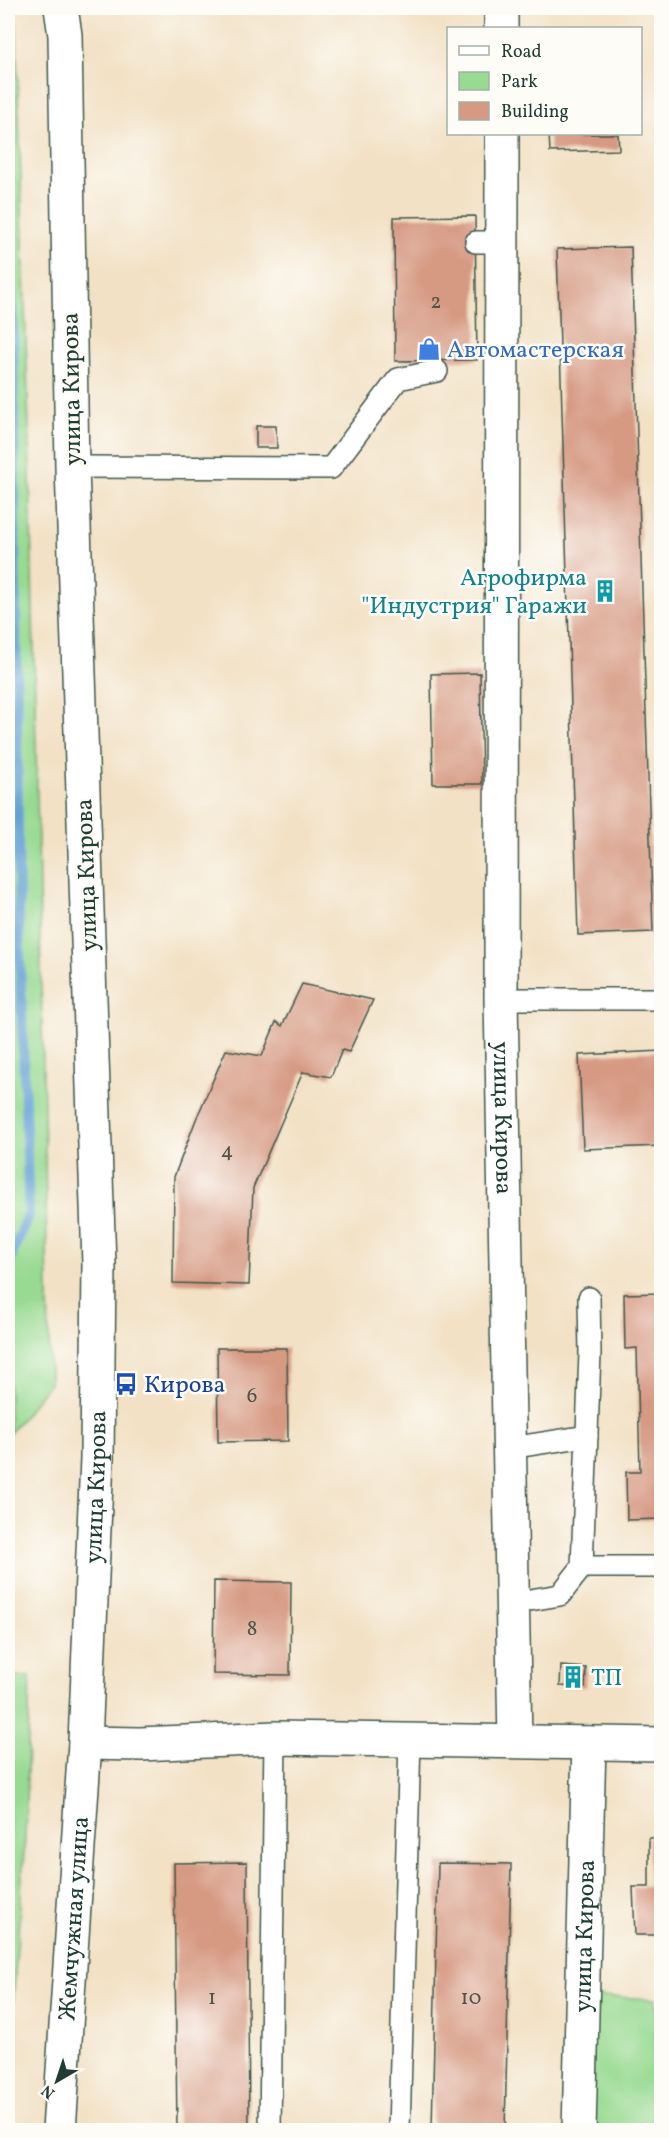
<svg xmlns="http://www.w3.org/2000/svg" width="669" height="2138" font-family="Vollkorn,serif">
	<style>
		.green { fill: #98da92; stroke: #5c8c63; stroke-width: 1.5 }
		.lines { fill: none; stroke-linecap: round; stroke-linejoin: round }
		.stream { stroke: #66a1d6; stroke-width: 10 }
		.building { fill: #d69982 }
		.service-casing { stroke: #3f564a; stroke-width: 24 }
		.minor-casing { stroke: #3f564a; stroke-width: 36 }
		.tertiary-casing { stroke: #3f564a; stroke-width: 36 }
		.service { stroke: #fff; stroke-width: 21 }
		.minor { stroke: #fff; stroke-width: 33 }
		.tertiary { stroke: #fff; stroke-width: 33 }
		.labels { text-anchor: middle; stroke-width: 5; stroke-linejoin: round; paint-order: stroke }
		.number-label { font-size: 21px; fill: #4d5448 }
		.shop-label { font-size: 24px; fill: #366cbe; stroke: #fdfcf7; text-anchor: start }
		.street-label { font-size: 24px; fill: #1f3d34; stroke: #fdfcf7 }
		.culture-label { font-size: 24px; fill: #0d838f; stroke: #fdfcf7; text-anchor: end }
		.transit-label { font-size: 24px; fill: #164399; stroke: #fdfcf7; text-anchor: start }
	</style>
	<rect width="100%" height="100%" fill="#fdfcf7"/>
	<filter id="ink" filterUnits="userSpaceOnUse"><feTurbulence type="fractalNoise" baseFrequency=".0167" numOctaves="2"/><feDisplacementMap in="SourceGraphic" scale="12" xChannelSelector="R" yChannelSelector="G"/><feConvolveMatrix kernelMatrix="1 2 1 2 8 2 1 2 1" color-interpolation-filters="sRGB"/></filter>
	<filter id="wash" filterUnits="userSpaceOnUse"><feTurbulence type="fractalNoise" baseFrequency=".008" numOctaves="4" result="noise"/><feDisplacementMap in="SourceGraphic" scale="24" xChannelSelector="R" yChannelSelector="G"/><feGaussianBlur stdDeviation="1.35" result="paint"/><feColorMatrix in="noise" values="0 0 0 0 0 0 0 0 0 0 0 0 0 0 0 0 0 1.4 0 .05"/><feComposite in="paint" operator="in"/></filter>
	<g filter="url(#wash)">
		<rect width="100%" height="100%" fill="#f2e1c5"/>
		<!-- green -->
		<g class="green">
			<polygon points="8,8 11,8 16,23 29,430 50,1383 9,1434"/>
			<polygon points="8,1676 30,1677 25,1837 13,2003 8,2002"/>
			<polygon points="590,1996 656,1999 654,2123 661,2123 661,2130 589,2130"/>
		</g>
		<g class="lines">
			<!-- stream -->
			<polyline class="stream" points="8,226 13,330 19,933 29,1214 8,1264"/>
		</g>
		<g id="blocks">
			<!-- building -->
			<g class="building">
				<polygon points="549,134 618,134 619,150 550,152"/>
				<polygon points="475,216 477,360 395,361 394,217"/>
				<polygon points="631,247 653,932 578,935 557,249"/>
				<polygon points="256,426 276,426 277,448 256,448"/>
				<polygon points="480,673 482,784 433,784 431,674"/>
				<polygon points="302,984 373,1000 349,1052 342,1050 331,1077 303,1072 253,1188 249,1285 173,1283 174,1177 195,1122 226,1050 262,1056 276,1022 282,1026"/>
				<polygon points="662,1051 662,1146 583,1149 579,1055"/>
				<polygon points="662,1293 662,1519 627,1520 626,1472 640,1472 637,1348 625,1349 624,1294"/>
				<polygon points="217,1348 287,1348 288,1441 218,1442"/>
				<polygon points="214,1581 291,1582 290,1675 213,1674"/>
				<polygon points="561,1666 586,1668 585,1687 560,1686"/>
				<polygon points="649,1838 662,1838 662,1935 635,1935 633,1887 649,1887"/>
				<polygon points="247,1862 249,2130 177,2130 174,1863"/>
				<polygon points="438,1863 511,1864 505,2130 432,2130"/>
			</g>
		</g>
	</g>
	<g filter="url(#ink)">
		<use href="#blocks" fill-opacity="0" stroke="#3f564a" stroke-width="1.5"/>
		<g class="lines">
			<!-- service casing -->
			<g class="service-casing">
				<g id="service">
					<polyline points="476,242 503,242"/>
					<polyline points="72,467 331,468 398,379 437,371"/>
					<polyline points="501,999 662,999"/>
					<polyline points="510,1448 587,1436"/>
					<polyline points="582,1567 662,1567"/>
					<polyline points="512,1603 560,1595 582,1567 590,1353 589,1298"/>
					<polyline points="270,2130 275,1738"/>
					<polyline points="399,2130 410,1740"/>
				</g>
			</g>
			<!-- minor casing -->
			<g class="minor-casing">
				<g id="minor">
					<polyline points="501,8 501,28"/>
					<path id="s1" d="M502,134L501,999L515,1741"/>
					<path id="s2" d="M579,2130L589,1743"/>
				</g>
			</g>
			<!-- tertiary casing -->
			<g class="tertiary-casing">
				<g id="tertiary">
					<polyline points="85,1743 140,1744 275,1738 662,1744"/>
					<path id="s3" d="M59,2130L85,1743L97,1458L99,1264L72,467L65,35L61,8"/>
				</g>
			</g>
			<!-- service -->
			<use href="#service" class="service"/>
			<!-- minor -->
			<use href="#minor" class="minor"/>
			<!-- tertiary -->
			<use href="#tertiary" class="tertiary"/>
		</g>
	</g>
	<!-- icons -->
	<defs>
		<g id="shop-bare" transform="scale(1.8)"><path d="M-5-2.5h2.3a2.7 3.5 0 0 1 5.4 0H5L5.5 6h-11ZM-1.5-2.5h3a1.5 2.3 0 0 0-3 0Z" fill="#3f7fe0" stroke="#fdfcf7" stroke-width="2.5" paint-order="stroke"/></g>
		<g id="building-bare" transform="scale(1.8)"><path d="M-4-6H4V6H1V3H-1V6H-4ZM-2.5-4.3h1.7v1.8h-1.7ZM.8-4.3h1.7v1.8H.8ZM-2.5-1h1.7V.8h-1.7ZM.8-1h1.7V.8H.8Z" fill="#0f9aa8" stroke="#fdfcf7" stroke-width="2.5" paint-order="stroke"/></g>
		<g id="bus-bare" transform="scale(1.8)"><path d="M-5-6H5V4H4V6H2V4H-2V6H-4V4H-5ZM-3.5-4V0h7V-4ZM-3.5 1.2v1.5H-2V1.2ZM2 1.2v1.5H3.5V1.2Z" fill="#1a4fb4" stroke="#fdfcf7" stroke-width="2.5" paint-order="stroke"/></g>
	</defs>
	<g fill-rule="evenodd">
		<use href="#shop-bare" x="429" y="349"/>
		<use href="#building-bare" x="605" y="591"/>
		<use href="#bus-bare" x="126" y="1384"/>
		<use href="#building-bare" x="573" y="1677"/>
	</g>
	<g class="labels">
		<!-- number labels -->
		<g class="number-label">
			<text x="436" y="308">2</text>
			<text x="227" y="1157">4</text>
			<text x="252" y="1402">6</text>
			<text x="252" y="1635">8</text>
			<text x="212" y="2004">1</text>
			<text x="471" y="2004">10</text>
		</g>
		<!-- shop labels -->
		<g class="shop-label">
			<text x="447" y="357">Автомастерская</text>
		</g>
		<!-- street labels -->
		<g class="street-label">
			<text transform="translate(71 389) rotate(-91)" y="8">улица Кирова</text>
			<text transform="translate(86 875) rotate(-92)" y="8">улица Кирова</text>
			<text dy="8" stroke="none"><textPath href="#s1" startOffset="984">улица Кирова</textPath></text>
			<text dy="8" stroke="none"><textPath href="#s3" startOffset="644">улица Кирова</textPath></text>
			<text dy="8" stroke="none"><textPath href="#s3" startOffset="212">Жемчужная улица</textPath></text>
			<text dy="8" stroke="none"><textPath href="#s2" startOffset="194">улица Кирова</textPath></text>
		</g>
		<!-- culture labels -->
		<g class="culture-label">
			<text x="587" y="585">Агрофирма<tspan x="587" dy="28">"Индустрия" Гаражи</tspan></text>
			<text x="591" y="1685" text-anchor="start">ТП</text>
		</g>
		<!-- transit labels -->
		<g class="transit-label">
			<text x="144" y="1392">Кирова</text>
		</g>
	</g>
	<!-- margin -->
	<rect width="669" height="2138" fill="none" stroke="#fdfcf7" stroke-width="30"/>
	<!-- legend -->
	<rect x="447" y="27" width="195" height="108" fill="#fdfcf7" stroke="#a4b0a9" stroke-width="1.5"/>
	<rect x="459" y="46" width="30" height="9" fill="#ffffff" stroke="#a4b0a9" stroke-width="1.5"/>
	<text x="501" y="57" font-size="18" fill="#1f3d34">Road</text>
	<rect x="459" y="72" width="30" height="18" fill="#98da92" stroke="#a4b0a9" stroke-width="1.5"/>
	<text x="501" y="87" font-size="18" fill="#1f3d34">Park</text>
	<rect x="459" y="102" width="30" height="18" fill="#d69982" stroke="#a4b0a9" stroke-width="1.5"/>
	<text x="501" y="117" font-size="18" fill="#1f3d34">Building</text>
	<!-- north arrow -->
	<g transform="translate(57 2081) rotate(219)" stroke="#fdfcf7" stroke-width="4.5" paint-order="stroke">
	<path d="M0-4.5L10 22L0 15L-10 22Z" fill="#1f3d34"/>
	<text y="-9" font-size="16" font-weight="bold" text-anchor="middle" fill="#1f3d34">N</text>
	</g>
</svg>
